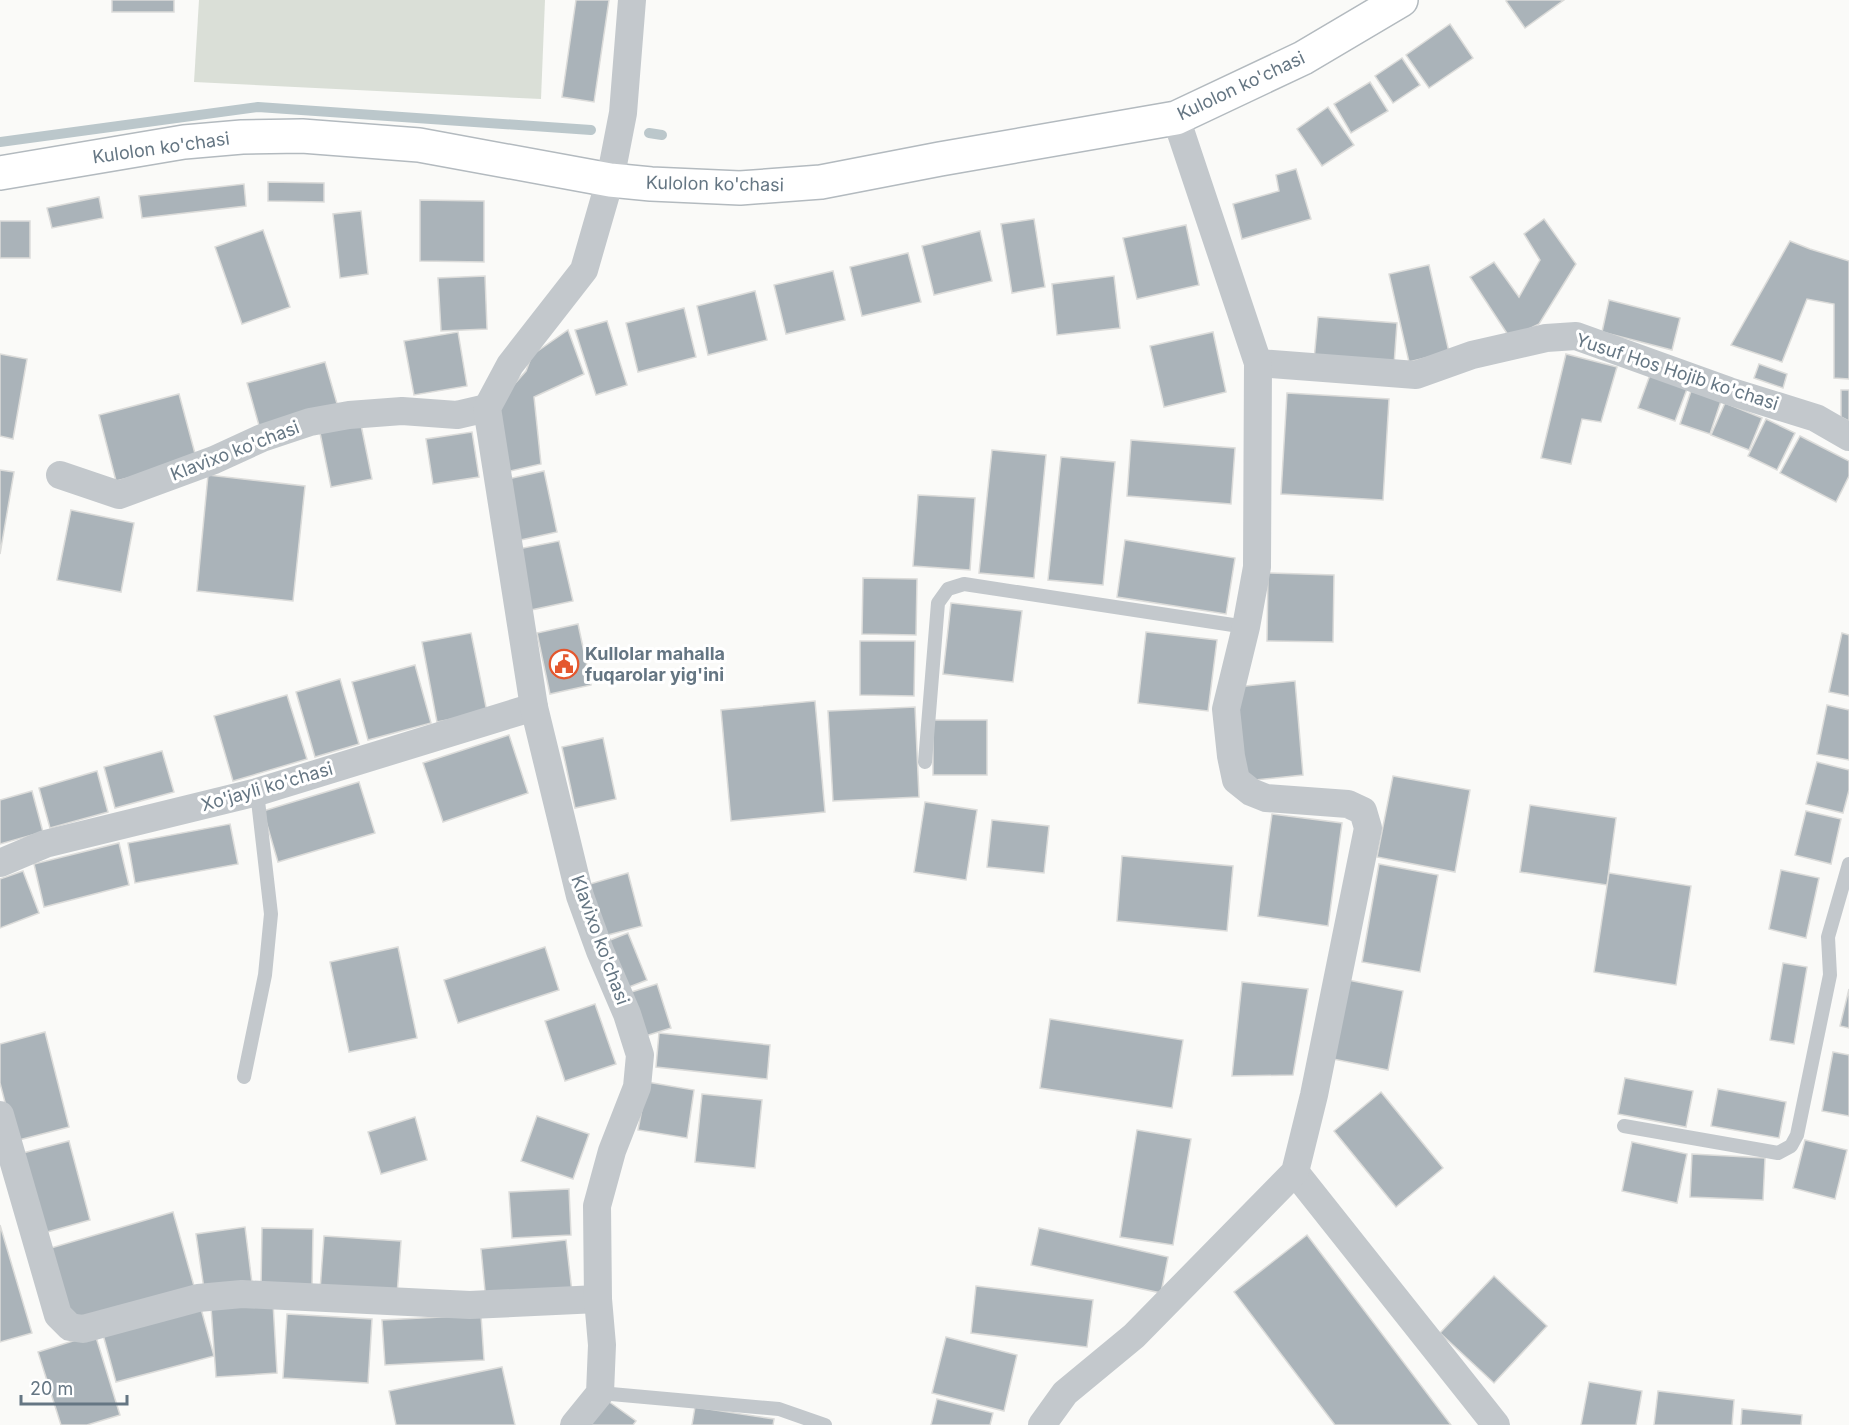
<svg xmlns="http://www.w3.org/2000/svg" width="1849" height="1425" font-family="Inter,sans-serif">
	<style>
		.green { fill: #dadfd7 }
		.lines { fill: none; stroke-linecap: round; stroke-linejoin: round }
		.stream { stroke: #bbc7cb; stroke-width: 10 }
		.building { fill: #aab3b9; stroke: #dcdcda; stroke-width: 1.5 }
		.secondary-casing { stroke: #b3babf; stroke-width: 36 }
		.lane { stroke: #c3c8cc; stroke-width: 14 }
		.street { stroke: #c3c8cc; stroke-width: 28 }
		.secondary { stroke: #fff; stroke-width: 33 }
		.labels { text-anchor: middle; stroke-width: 6; stroke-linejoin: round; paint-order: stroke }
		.street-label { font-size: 18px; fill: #657683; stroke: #fff }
		.poi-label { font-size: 18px; font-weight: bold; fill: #657683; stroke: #fff; text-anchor: start }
	</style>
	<rect width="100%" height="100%" fill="#fafaf8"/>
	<!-- green -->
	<polygon class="green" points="199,0 545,0 541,99 194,82"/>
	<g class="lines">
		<!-- stream -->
		<g class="stream">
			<polyline points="649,133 662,135"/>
			<polyline points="0,142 258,107 591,130"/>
		</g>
	</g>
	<!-- building -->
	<g class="building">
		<rect x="112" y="0" width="62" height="12"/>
		<polygon points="576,0 609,0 594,102 562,97"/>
		<polygon points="1508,0 1564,0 1525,28 1506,1"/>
		<polygon points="1450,24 1473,58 1429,88 1406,55"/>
		<polygon points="1402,58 1420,85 1393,103 1375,76"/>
		<polygon points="1370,82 1388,111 1351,133 1334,104"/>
		<polygon points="1328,107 1354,145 1322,166 1297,129"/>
		<polygon points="1296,169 1311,219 1242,239 1233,204 1279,191 1276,175"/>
		<polygon points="268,182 324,183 324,202 268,201"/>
		<polygon points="244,184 246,206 142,218 139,196"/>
		<polygon points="99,197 103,218 52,228 47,208"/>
		<polygon points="420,200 484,201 484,262 420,261"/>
		<polygon points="361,211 368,274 340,278 333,214"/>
		<polygon points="1034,219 1045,287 1012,293 1001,224"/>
		<polygon points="1544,219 1576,264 1539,324 1510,338 1470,277 1494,262 1519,297 1540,260 1524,234"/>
		<rect x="0" y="221" width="30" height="37"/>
		<polygon points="1186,225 1199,285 1137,299 1123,238"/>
		<polygon points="263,230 290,307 242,324 215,247"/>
		<polygon points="980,231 992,281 934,295 922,246"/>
		<polygon points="1790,241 1810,249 1849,261 1849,379 1834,378 1834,304 1807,299 1782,362 1731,345"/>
		<polygon points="908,253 921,302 862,316 850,267"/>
		<polygon points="1429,265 1449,352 1409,362 1389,274"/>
		<polygon points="833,271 845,320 786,334 774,285"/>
		<polygon points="485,276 487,329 441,331 438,278"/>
		<polygon points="1114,276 1120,328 1057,335 1052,284"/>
		<polygon points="755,291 767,340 708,355 697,306"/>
		<polygon points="1609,300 1680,318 1672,350 1602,332"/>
		<polygon points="684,308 696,357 638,372 626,323"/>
		<polygon points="1318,317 1397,323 1394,365 1314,360"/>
		<polygon points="607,321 627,385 596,395 575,330"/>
		<polygon points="568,330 584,374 534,397 541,464 506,472 494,407 526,371 532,355"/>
		<polygon points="458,332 467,386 414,395 404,341"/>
		<polygon points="1213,332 1226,392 1164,407 1150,346"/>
		<polygon points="0,354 27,359 13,439 0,436"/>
		<polygon points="1566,354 1617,367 1601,422 1582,419 1571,464 1541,458"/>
		<polygon points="325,362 338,407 260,429 247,383"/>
		<polygon points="1759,364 1787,374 1783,388 1754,378"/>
		<polygon points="1650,375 1687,389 1675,421 1638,408"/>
		<polygon points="1841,390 1849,390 1849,421 1841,417"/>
		<polygon points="1691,391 1721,401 1710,434 1680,424"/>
		<polygon points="1287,393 1389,399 1383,500 1281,494"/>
		<polygon points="179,394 197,461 116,481 99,415"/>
		<polygon points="1725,403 1762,418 1749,450 1711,435"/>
		<polygon points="1766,419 1795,433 1777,470 1748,456"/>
		<polygon points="361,425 372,479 331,487 320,433"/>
		<polygon points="472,432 479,477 433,484 426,439"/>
		<polygon points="1800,436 1849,461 1849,476 1836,502 1780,473"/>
		<polygon points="1131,440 1235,448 1231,504 1127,496"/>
		<polygon points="992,450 1046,455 1034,578 979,573"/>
		<polygon points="1061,457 1115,462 1103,585 1048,580"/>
		<polygon points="0,470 14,472 0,554"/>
		<polygon points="544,471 557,532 516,541 503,480"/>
		<polygon points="208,475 305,486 293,601 197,591"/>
		<polygon points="918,495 975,498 970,570 913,566"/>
		<polygon points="71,510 134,523 121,592 57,580"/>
		<polygon points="1125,540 1235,558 1226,614 1117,597"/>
		<polygon points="559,541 573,601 531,610 518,549"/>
		<polygon points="1268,573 1334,575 1333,642 1267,641"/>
		<polygon points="863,578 917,579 916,635 862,634"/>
		<polygon points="951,603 1022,611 1013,682 943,674"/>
		<polygon points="578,624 591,685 550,694 537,633"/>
		<polygon points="1146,632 1217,640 1208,711 1138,703"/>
		<polygon points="471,633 487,712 437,722 422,642"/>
		<polygon points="1842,633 1849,635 1849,696 1829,692"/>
		<polygon points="860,641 915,641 914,696 860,695"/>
		<polygon points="415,665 431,723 368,740 352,682"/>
		<polygon points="340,679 359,744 315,757 296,692"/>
		<polygon points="1295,681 1303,775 1245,781 1236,687"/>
		<polygon points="287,695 307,759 233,781 214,716"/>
		<polygon points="815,701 825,812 731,821 721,710"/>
		<polygon points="1827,705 1849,710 1849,760 1817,754"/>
		<polygon points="915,707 919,797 833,801 828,711"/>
		<rect x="933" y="720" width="54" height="55"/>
		<polygon points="509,735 528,793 443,822 423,763"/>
		<polygon points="603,738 616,799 575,808 562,747"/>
		<polygon points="162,751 174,792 115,808 104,767"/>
		<polygon points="1817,762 1849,770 1849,790 1843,813 1806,804"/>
		<polygon points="97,771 108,812 50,828 39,788"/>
		<polygon points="1393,776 1470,790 1455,872 1377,857"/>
		<polygon points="359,782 375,833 278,862 263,811"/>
		<polygon points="32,791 43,832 0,844 0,800"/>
		<polygon points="925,802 977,810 966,880 914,872"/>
		<polygon points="1530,805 1616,818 1607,885 1520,872"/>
		<polygon points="1806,811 1841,819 1831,864 1795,855"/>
		<polygon points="1272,814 1342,823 1328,926 1258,916"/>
		<polygon points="992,820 1049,826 1044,873 987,867"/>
		<polygon points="230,824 238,864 135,883 128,843"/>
		<polygon points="119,843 129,885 44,907 34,864"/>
		<polygon points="1122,856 1233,866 1227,931 1117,921"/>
		<polygon points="1379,864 1438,875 1420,972 1362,962"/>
		<polygon points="1781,870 1819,878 1806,938 1769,929"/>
		<polygon points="23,871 39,913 0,928 0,879"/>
		<polygon points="628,873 642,926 604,936 590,884"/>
		<polygon points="1609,873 1691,886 1676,985 1594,972"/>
		<polygon points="628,933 647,980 624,989 605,942"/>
		<polygon points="398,947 417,1038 349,1052 330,962"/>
		<polygon points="545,947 559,990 458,1023 444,980"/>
		<polygon points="1783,963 1807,967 1794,1044 1770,1040"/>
		<polygon points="1348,980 1403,991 1388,1070 1333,1059"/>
		<polygon points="1242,982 1308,989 1293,1075 1232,1076"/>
		<polygon points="657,984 671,1028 639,1038 625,994"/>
		<polygon points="1849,989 1849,1028 1840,1026"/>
		<polygon points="595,1004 616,1064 565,1081 545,1021"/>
		<polygon points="1050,1019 1183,1040 1172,1108 1040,1088"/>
		<polygon points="45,1032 69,1127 15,1141 0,1083 0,1044"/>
		<polygon points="659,1033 770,1045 767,1079 656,1067"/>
		<polygon points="1833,1052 1849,1055 1849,1116 1822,1111"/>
		<polygon points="1625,1078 1693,1091 1686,1127 1618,1114"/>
		<polygon points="647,1082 694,1090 687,1138 638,1130"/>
		<polygon points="1718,1089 1786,1102 1779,1138 1711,1126"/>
		<polygon points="1381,1092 1443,1168 1396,1207 1334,1131"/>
		<polygon points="702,1094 762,1100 755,1168 695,1162"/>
		<polygon points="537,1116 589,1134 573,1179 521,1161"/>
		<polygon points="415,1117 427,1160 381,1174 368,1132"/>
		<polygon points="1137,1130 1191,1139 1173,1245 1120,1237"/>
		<polygon points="1805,1140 1847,1150 1835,1199 1793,1188"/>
		<polygon points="69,1141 90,1220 40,1234 19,1154"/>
		<polygon points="1632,1142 1687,1154 1677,1203 1622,1191"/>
		<polygon points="1692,1154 1765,1158 1763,1200 1690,1197"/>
		<polygon points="569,1189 571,1235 512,1238 509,1192"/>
		<polygon points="173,1212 194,1286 72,1322 51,1248"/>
		<polygon points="0,1225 32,1333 0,1342"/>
		<polygon points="245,1227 252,1283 204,1289 196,1234"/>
		<polygon points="262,1228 313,1229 312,1289 261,1288"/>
		<polygon points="1039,1228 1168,1257 1161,1293 1031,1265"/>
		<polygon points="1307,1235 1451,1425 1335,1425 1234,1292"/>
		<polygon points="324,1236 401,1241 397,1295 320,1290"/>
		<polygon points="566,1240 572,1292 486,1301 481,1249"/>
		<polygon points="1494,1276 1547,1326 1494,1383 1440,1333"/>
		<polygon points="976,1286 1093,1300 1087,1347 971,1333"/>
		<polygon points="273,1303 277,1373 216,1377 211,1307"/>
		<polygon points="200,1305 214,1356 116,1382 102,1331"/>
		<polygon points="287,1314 372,1319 368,1383 283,1378"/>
		<polygon points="481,1315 484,1360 385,1365 382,1320"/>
		<polygon points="95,1334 120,1415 87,1425 61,1425 38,1352"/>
		<polygon points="946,1337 1017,1355 1004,1411 932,1393"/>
		<polygon points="502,1367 515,1425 396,1425 389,1391"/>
		<polygon points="1589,1382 1642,1391 1636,1425 1581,1425"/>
		<polygon points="1658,1391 1734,1400 1732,1425 1654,1425"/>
		<polygon points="937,1399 993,1413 990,1425 931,1425"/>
		<polygon points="608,1401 636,1421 633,1425 590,1425"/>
		<polygon points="695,1407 774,1419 773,1425 692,1425"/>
		<polygon points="1742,1409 1802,1415 1801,1425 1741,1425"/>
	</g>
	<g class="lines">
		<!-- secondary casing -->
		<g class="secondary-casing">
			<polyline id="secondary" points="0,173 184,142 242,137 302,136 419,145 610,180 651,184 740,188 821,182 940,159 1176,118 1303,58 1401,0"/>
		</g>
		<!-- lane -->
		<g class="lane">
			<polyline points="925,762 938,603 948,589 964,584 1246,627"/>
			<polyline points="244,1077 265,975 271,914 257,792"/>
			<polyline points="1624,1126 1778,1153 1791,1146 1797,1135 1830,975 1828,937 1849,864"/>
			<polyline points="600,1393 779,1409 825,1425"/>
		</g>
		<!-- street -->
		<g class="street">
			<polyline points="1258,363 1416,375 1472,355 1546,338 1576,336 1729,391 1816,418 1849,437"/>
			<polyline points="60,475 119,495 214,460 262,438 310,422 349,415 402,411 457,415 487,408"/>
			<polyline points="0,863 45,844 257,792 534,707"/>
			<polyline points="0,1115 58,1315 70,1327 83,1329 198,1298 242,1294 470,1305 598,1299"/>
			<polyline points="1295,1172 1496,1425"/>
			<polyline points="574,1425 600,1393 602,1345 598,1299 597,1206 612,1151 637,1087 640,1055 627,1014 600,951 580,896 534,707 487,408 510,365 584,270 610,180 623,113 632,0"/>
			<polyline points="1042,1425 1065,1393 1134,1336 1295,1172 1314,1095 1368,828 1363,811 1348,804 1266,798 1251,792 1236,780 1231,756 1226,709 1246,627 1257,567 1258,363 1176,118"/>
		</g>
		<!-- secondary -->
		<use href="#secondary" class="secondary"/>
	</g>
	<!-- icons -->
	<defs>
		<g id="civic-ring" transform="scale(1.5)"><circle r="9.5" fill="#fff" stroke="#e4572e" stroke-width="1.5"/><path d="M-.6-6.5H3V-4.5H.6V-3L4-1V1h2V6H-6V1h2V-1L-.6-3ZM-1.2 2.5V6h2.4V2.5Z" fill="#e4572e"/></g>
	</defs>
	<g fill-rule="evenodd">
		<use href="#civic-ring" x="564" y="664"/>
	</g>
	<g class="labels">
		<!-- street labels -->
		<g class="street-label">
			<text transform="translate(1241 86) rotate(-25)" y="6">Kulolon ko'chasi</text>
			<text transform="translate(161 148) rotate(-8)" y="6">Kulolon ko'chasi</text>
			<text transform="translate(715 184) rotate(1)" y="6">Kulolon ko'chasi</text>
			<text transform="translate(1677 372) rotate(18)" y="6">Yusuf Hos Hojib ko'chasi</text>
			<text transform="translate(235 451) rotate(-21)" y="6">Klavixo ko'chasi</text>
			<text transform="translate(267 787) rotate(-16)" y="6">Xo'jayli ko'chasi</text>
			<text transform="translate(600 940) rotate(70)" y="6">Klavixo ko'chasi</text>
		</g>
		<!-- poi labels -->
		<g class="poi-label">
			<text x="585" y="660">Kullolar mahalla<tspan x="585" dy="21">fuqarolar yig'ini</tspan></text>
		</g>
	</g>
	<!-- scale -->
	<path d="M21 1395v9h106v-9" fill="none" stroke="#657683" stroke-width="3"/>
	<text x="30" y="1395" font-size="18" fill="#657683" stroke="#ffffff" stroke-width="4.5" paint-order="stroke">20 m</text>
</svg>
